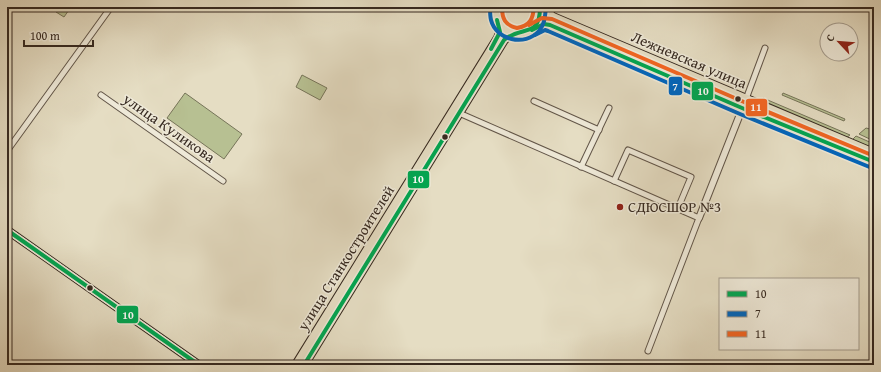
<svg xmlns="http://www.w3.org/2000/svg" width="881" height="372" font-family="'Gentium Book Plus',serif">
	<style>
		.green { fill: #b7c092; stroke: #767459 }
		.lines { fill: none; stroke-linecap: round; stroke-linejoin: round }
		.minor-casing { stroke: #625649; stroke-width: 7 }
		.tertiary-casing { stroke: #625649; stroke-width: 8 }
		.secondary-casing { stroke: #362920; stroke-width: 9 }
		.primary-casing { stroke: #362920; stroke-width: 10 }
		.trunk-casing { stroke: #362920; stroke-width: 10 }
		.minor { stroke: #eee9d8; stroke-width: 5 }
		.tertiary { stroke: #eee9d8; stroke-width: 6 }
		.secondary { stroke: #eee9d8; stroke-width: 7 }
		.primary { stroke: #e5ddc3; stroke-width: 8 }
		.trunk { stroke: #e5ddc3; stroke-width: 8 }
		.bus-1-casing { stroke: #eee9d8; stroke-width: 7 }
		.bus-2-casing { stroke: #eee9d8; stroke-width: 7 }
		.bus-3-casing { stroke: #eee9d8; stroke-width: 7 }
		.bus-1 { stroke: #00a651; stroke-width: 4 }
		.bus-2 { stroke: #0065bd; stroke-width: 4 }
		.bus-3 { stroke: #f26522; stroke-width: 4 }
		.bus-dot { fill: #362920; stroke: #eee9d8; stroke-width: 1.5 }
		.poi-dot { fill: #8f2418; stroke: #eee9d8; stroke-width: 1.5 }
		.labels { text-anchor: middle; stroke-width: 3; stroke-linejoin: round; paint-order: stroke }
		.street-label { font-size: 15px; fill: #362920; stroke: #eee9d8 }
		.poi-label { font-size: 15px; fill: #362920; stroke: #eee9d8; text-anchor: start }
		.line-badge { stroke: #eee9d8; stroke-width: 1.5 }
		.badge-label { font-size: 11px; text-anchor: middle; font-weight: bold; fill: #fff }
	</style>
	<rect width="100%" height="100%" fill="#e5ddc3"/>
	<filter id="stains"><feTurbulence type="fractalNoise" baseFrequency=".005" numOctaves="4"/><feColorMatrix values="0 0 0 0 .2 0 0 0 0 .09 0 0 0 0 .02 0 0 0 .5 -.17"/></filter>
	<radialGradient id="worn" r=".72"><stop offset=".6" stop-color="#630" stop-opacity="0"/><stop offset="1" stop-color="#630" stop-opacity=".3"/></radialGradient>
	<!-- green -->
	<g class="green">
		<polygon points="60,7 71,7 64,17 56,12"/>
		<polygon points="302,75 327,88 320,100 296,87"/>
		<polygon points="185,93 242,134 224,159 167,118"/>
		<polygon points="783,93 845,119 844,121 782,95"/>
		<polygon points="763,98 850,135 846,138 761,101"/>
		<polygon points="866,128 874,130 874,141 859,134"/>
		<polygon points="856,136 874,144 874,150 852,140"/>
	</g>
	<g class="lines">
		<!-- minor casing -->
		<g class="minor-casing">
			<g id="minor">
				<polyline points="101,95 223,181"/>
				<polyline points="746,99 765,48"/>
				<polyline points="534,101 599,130"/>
				<polyline points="459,113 699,218 648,351"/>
				<polyline points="7,151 111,7"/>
				<polyline points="581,167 609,108"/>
				<polyline points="614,181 628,150 691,177 678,208"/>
				<polyline points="186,365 188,362"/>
			</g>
		</g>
		<!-- tertiary casing -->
		<g class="tertiary-casing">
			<polyline id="tertiary" points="699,218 746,99"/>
		</g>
		<!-- secondary casing -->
		<g class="secondary-casing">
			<polyline id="secondary" points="7,230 199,365"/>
		</g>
		<!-- primary casing -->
		<g class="primary-casing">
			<g id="primary">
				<polyline points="296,365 498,38 500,32 498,21"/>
				<polyline points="304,365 504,40 508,36 515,34"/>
			</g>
		</g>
		<!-- trunk casing -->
		<g class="trunk-casing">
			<g id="trunk">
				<path d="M496,7C490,41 544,44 540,7"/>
				<polyline points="541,7 553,17 874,153"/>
				<polyline points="532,30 544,24 550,25 742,108 874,162"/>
			</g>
		</g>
		<!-- minor -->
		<use href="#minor" class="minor"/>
		<!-- tertiary -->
		<use href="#tertiary" class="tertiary"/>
		<!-- secondary -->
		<use href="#secondary" class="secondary"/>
		<!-- primary -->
		<use href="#primary" class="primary"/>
		<!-- trunk -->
		<use href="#trunk" class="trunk"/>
		<!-- bus-1 casing -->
		<g class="bus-1-casing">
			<g id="bus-1">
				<polyline points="532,30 544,24 550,25 742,108 874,162"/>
				<polyline points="491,49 500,32 497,20"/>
				<polyline points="7,230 199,365"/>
				<path d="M304,365L504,40C522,25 540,39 540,7"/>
			</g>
		</g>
		<!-- bus-2 casing -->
		<g class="bus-2-casing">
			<g id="bus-2">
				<path d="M490,7C490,11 490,16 491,20C496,40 525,47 539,31C545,24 545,16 546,7"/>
				<polyline points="535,35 545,30 548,31 740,114 872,168"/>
			</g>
		</g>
		<!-- bus-3 casing -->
		<g class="bus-3-casing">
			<g id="bus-3">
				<path d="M502,7C502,19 505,25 517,28C530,26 533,19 534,7"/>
				<polyline points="529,25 542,18 552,19 744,102 874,156"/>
			</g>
		</g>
		<!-- bus-1 -->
		<use href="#bus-1" class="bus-1"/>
		<!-- bus-2 -->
		<use href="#bus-2" class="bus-2"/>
		<!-- bus-3 -->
		<use href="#bus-3" class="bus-3"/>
	</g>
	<!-- markers -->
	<g class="bus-dot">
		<circle cx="738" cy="99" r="3.5"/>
		<circle cx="445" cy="137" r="3.5"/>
		<circle cx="90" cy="288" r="3.5"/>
	</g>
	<circle class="poi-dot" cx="620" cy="207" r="4"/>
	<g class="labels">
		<!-- street labels -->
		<g class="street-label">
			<text transform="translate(689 60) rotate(23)" y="5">Лежневская улица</text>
			<text transform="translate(169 128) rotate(35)" y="5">улица Куликова</text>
			<text transform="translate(346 258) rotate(-58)" y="5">улица Станкостроителей</text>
		</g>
		<!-- poi labels -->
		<g class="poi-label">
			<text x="628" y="212">СДЮСШОР №3</text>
		</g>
	</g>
	<g class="line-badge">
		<rect x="668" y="76" width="15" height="20" rx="4" fill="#0065bd"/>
		<rect x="691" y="81" width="23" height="20" rx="4" fill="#00a651"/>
		<rect x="745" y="98" width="23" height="19" rx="4" fill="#f26522"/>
		<rect x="407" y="170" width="23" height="19" rx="4" fill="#00a651"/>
		<rect x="116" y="305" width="23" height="19" rx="4" fill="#00a651"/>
	</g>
	<g class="badge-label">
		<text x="675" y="90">7</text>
		<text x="703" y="95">10</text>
		<text x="756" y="111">11</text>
		<text x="418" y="183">10</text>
		<text x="128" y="319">10</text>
	</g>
	<!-- margin -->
	<rect width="881" height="372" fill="none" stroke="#e5ddc3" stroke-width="24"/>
	<rect x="8" y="8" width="865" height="356" fill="none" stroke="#362920" stroke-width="2"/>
	<rect x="12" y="12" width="857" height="348" fill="none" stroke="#362920"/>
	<!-- legend -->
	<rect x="719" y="278" width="140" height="72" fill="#eee9d8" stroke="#a49c8e"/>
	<rect x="727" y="291" width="20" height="6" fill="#00a651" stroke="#a49c8e"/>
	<text x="755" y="298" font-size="12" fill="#362920">10</text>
	<rect x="727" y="311" width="20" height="6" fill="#0065bd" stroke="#a49c8e"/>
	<text x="755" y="318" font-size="12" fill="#362920">7</text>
	<rect x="727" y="331" width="20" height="6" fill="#f26522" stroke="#a49c8e"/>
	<text x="755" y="338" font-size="12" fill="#362920">11</text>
	<!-- north arrow -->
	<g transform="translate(839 42) rotate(296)"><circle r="19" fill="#eee9d8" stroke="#a49c8e"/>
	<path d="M0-3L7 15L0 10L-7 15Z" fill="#8f2418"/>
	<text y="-6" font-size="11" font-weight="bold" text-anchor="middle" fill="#362920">С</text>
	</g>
	<!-- scale -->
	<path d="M24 40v6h69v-6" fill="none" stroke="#362920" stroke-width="2"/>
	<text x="30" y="40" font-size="12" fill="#362920" stroke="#eee9d8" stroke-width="3" paint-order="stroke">100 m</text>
	<rect width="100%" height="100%" filter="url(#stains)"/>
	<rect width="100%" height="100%" fill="url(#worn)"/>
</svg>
